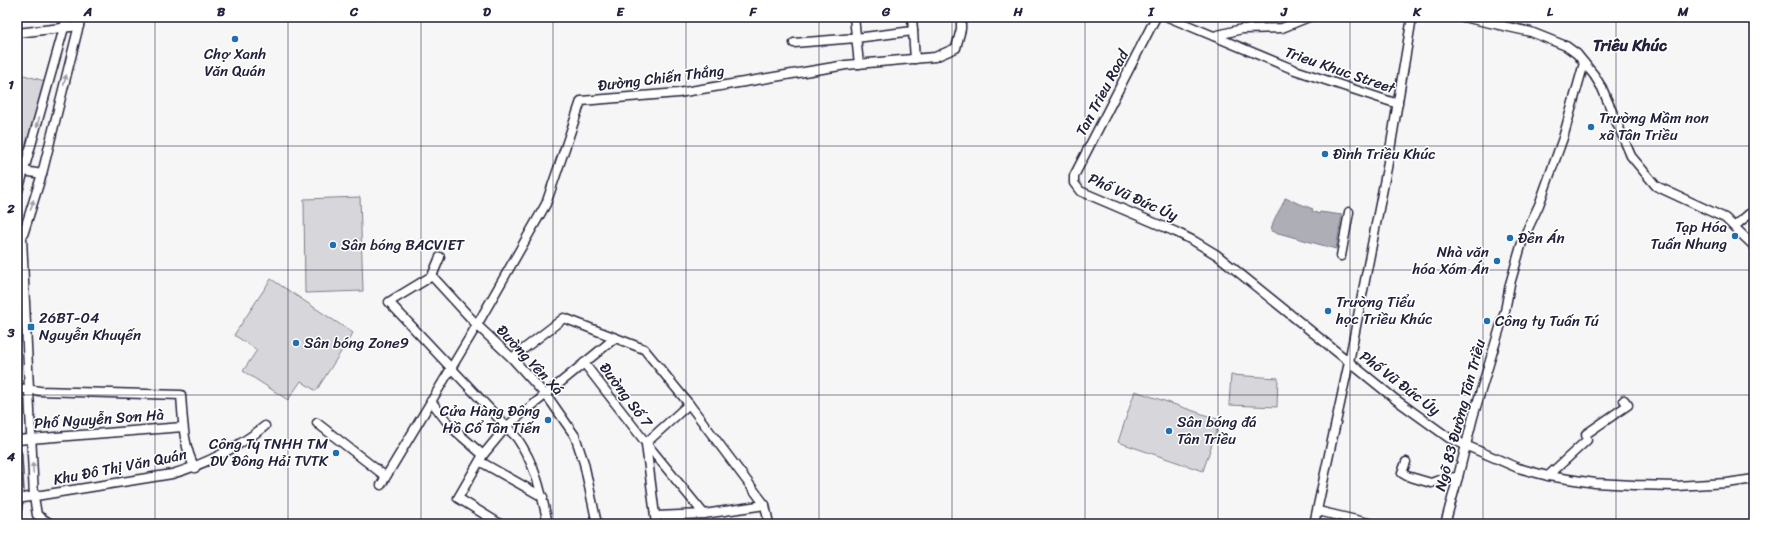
<svg xmlns="http://www.w3.org/2000/svg" width="1771" height="541" font-family="Sriracha,sans-serif">
	<style>
		.green { fill: #d7d7db; stroke: #7c7c8b }
		.water { fill: #aeaeb7; stroke: #767685 }
		.lines { fill: none; stroke-linecap: round; stroke-linejoin: round }
		.minor-casing { stroke: #22223b; stroke-width: 11 }
		.minor { stroke: #fff; stroke-width: 8 }
		.oneway { fill: #9c9ca7 }
		.grid { fill: none; stroke: #22223b; stroke-width: 1; stroke-opacity: 0.55 }
		.poi-dot { fill: #1f6fb2; stroke: #fff; stroke-width: 1.5 }
		.labels { text-anchor: middle; stroke-width: 3; stroke-linejoin: round; paint-order: stroke }
		.poi-label { font-size: 15px; fill: #22223b; stroke: #fff; text-anchor: start }
		.street-label { font-size: 15px; fill: #22223b; stroke: #fff }
		.neighbourhood-label { font-size: 16px; font-weight: bold; fill: #22223b; stroke: #fff }
		.neatline { fill: none; stroke: #22223b; stroke-width: 1.5 }
		.grid-label { font-size: 13px; text-anchor: middle; font-weight: bold; fill: #22223b }
	</style>
	<rect width="100%" height="100%" fill="#f6f6f7"/>
	<filter id="ink" filterUnits="userSpaceOnUse"><feTurbulence type="fractalNoise" baseFrequency=".025" numOctaves="2"/><feDisplacementMap in="SourceGraphic" scale="8" xChannelSelector="R" yChannelSelector="G"/><feConvolveMatrix kernelMatrix="1 2 1 2 8 2 1 2 1" color-interpolation-filters="sRGB"/></filter>
	<g filter="url(#ink)">
		<!-- green -->
		<g class="green">
			<polygon points="308,17 389,17 385,19 308,21"/>
			<polygon points="17,73 48,82 23,170 17,172"/>
			<polygon points="360,197 363,291 305,293 304,199"/>
			<polygon points="271,279 353,333 316,391 301,381 288,400 243,371 257,350 234,335"/>
			<polygon points="1231,375 1278,378 1277,407 1229,405"/>
			<polygon points="1135,391 1220,420 1203,471 1118,442"/>
		</g>
		<!-- water -->
		<path class="water" d="M1285,198L1313,209L1312,211L1319,214L1320,212L1342,215L1336,249L1271,231C1273,216 1281,211 1285,198Z"/>
		<g class="lines">
			<!-- minor casing -->
			<g class="minor-casing">
				<g id="minor">
					<polyline points="854,17 859,64"/>
					<polyline points="912,17 915,59"/>
					<polyline points="1156,17 1074,176 1074,183 1080,191 1176,232 1194,241 1217,255 1395,399 1449,438 1518,468 1548,476 1595,483 1634,485 1676,486 1727,483 1754,479"/>
					<polyline points="1168,17 1295,70 1398,104"/>
					<polyline points="1463,17 1531,32 1566,46 1577,54 1594,75 1602,88 1631,156 1656,186 1725,218 1754,246"/>
					<polyline points="17,33 79,26"/>
					<polyline points="1214,36 1242,29 1282,28 1309,17"/>
					<polyline points="794,43 856,38 913,31"/>
					<polyline points="17,174 24,171 42,174"/>
					<polyline points="17,195 67,17"/>
					<polyline points="1734,227 1749,214"/>
					<polyline points="1341,256 1349,212"/>
					<polyline points="432,276 440,257"/>
					<polyline points="512,358 564,318 644,349 689,404 765,505 769,524"/>
					<polyline points="584,363 646,443 704,514"/>
					<path d="M17,388L40,391L181,395C183,420 183,446 195,468"/>
					<polyline points="431,401 451,427 483,455"/>
					<polyline points="317,423 385,476"/>
					<polyline points="17,440 183,427"/>
					<polyline points="646,443 689,404"/>
					<polyline points="646,444 656,524"/>
					<polyline points="17,454 19,490 17,509"/>
					<polyline points="481,462 543,497"/>
					<polyline points="1406,462 1402,473 1407,476 1431,483 1445,478 1458,477"/>
					<polyline points="1548,476 1587,440 1586,434 1628,405 1624,400"/>
					<polyline points="381,485 477,325 546,204 581,101 678,93 846,65 935,57 956,48 961,29 961,17"/>
					<path d="M17,499L172,474C206,464 237,448 265,426"/>
					<polyline points="1318,511 1373,524"/>
					<polyline points="656,516 704,514 765,505"/>
					<polyline points="51,524 37,515 34,497 22,238 42,174 81,17"/>
					<polyline points="500,524 458,498 483,455 507,426 615,338"/>
					<path d="M548,524C541,491 536,466 517,438L389,302L432,276L477,325L512,358L550,400L575,436L584,463L597,524"/>
					<polyline points="1314,524 1349,362 1387,168 1412,17"/>
					<polyline points="1445,524 1458,477 1473,417 1505,311 1510,284 1523,239 1539,205 1563,138 1584,63"/>
				</g>
			</g>
			<!-- minor -->
			<use href="#minor" class="minor"/>
		</g>
		<!-- one-way arrows -->
		<defs><path id="oneway-solid" d="M-6-.8H1V-3.2L6.5 0L1 3.2V.8H-6Z"/></defs>
		<g class="oneway">
			<use href="#oneway-solid" transform="translate(65 80) rotate(-76)"/>
			<use href="#oneway-solid" transform="translate(38 122) rotate(105)"/>
			<use href="#oneway-solid" transform="translate(32 205) rotate(-73)"/>
			<use href="#oneway-solid" transform="translate(33 468) rotate(-92)"/>
		</g>
	</g>
	<!-- grid -->
	<path class="grid" d="M155,17V524M288,17V524M421,17V524M553,17V524M686,17V524M819,17V524M952,17V524M1085,17V524M1218,17V524M1350,17V524M1483,17V524M1616,17V524M17,146H1754M17,270H1754M17,395H1754"/>
	<!-- markers -->
	<g class="poi-dot">
		<circle cx="235" cy="39" r="4"/>
		<circle cx="1591" cy="127" r="4"/>
		<circle cx="1325" cy="154" r="4"/>
		<circle cx="1735" cy="236" r="4"/>
		<circle cx="1510" cy="238" r="4"/>
		<circle cx="333" cy="245" r="4"/>
		<circle cx="1497" cy="261" r="4"/>
		<circle cx="1328" cy="311" r="4"/>
		<circle cx="1487" cy="321" r="4"/>
		<rect x="27" y="323" width="8" height="8" rx="2"/>
		<circle cx="296" cy="343" r="4"/>
		<circle cx="548" cy="420" r="4"/>
		<circle cx="1169" cy="431" r="4"/>
		<circle cx="336" cy="453" r="4"/>
	</g>
	<g class="labels">
		<!-- poi labels -->
		<g class="poi-label">
			<text x="235" y="59" text-anchor="middle">Chợ Xanh<tspan x="235" dy="17">Văn Quán</tspan></text>
			<text x="1599" y="123">Trường Mầm non<tspan x="1599" dy="17">xã Tân Triều</tspan></text>
			<text x="1333" y="159">Đình Triều Khúc</text>
			<text x="1727" y="232" text-anchor="end">Tạp Hóa<tspan x="1727" dy="17">Tuấn Nhung</tspan></text>
			<text x="1518" y="243">Đền Án</text>
			<text x="341" y="250">Sân bóng BACVIET</text>
			<text x="1489" y="257" text-anchor="end">Nhà văn<tspan x="1489" dy="17">hóa Xóm Án</tspan></text>
			<text x="1336" y="307">Trường Tiểu<tspan x="1336" dy="17">học Triều Khúc</tspan></text>
			<text x="39" y="323">26BT-04<tspan x="39" dy="17">Nguyễn Khuyến</tspan></text>
			<text x="1495" y="326">Công ty Tuấn Tú</text>
			<text x="304" y="348">Sân bóng Zone9</text>
			<text x="540" y="416" text-anchor="end">Cửa Hàng Đông<tspan x="540" dy="17">Hồ Cổ Tân Tiến</tspan></text>
			<text x="1177" y="427">Sân bóng đá<tspan x="1177" dy="17">Tân Triều</tspan></text>
			<text x="328" y="449" text-anchor="end">Công Ty TNHH TM<tspan x="328" dy="17">DV Đông Hải TVTK</tspan></text>
		</g>
		<!-- street labels -->
		<g class="street-label">
			<text transform="translate(1340 70) rotate(19)" y="5">Trieu Khuc Street</text>
			<text transform="translate(661 78) rotate(-7)" y="5">Đường Chiến Thắng</text>
			<text transform="translate(1102 93) rotate(-62)" y="5">Tan Trieu Road</text>
			<text transform="translate(1133 197) rotate(24)" y="5">Phố Vũ Đức Úy</text>
			<text transform="translate(530 360) rotate(47)" y="5">Đường Yên Xá</text>
			<text transform="translate(1400 383) rotate(37)" y="5">Phố Vũ Đức Úy</text>
			<text transform="translate(626 395) rotate(53)" y="5">Đường Số 7</text>
			<text transform="translate(1460 415) rotate(-75)" y="5">Ngõ 83 Đường Tân Triều</text>
			<text transform="translate(99 419) rotate(-4)" y="5">Phố Nguyễn Sơn Hà</text>
			<text transform="translate(120 467) rotate(-11)" y="5">Khu Đô Thị Văn Quán</text>
		</g>
		<!-- neighbourhood labels -->
		<g class="neighbourhood-label">
			<text x="1630" y="51">Triêu Khúc</text>
		</g>
	</g>
	<!-- margin -->
	<rect width="1771" height="541" fill="none" stroke="#fff" stroke-width="44"/>
	<rect x="22" y="22" width="1727" height="497" class="neatline"/>
	<g class="grid-label">
		<text x="88" y="16">A</text>
		<text x="221" y="16">B</text>
		<text x="354" y="16">C</text>
		<text x="487" y="16">D</text>
		<text x="620" y="16">E</text>
		<text x="753" y="16">F</text>
		<text x="886" y="16">G</text>
		<text x="1018" y="16">H</text>
		<text x="1151" y="16">I</text>
		<text x="1284" y="16">J</text>
		<text x="1417" y="16">K</text>
		<text x="1550" y="16">L</text>
		<text x="1683" y="16">M</text>
		<text x="11" y="89">1</text>
		<text x="11" y="213">2</text>
		<text x="11" y="337">3</text>
		<text x="11" y="461">4</text>
	</g>
</svg>
